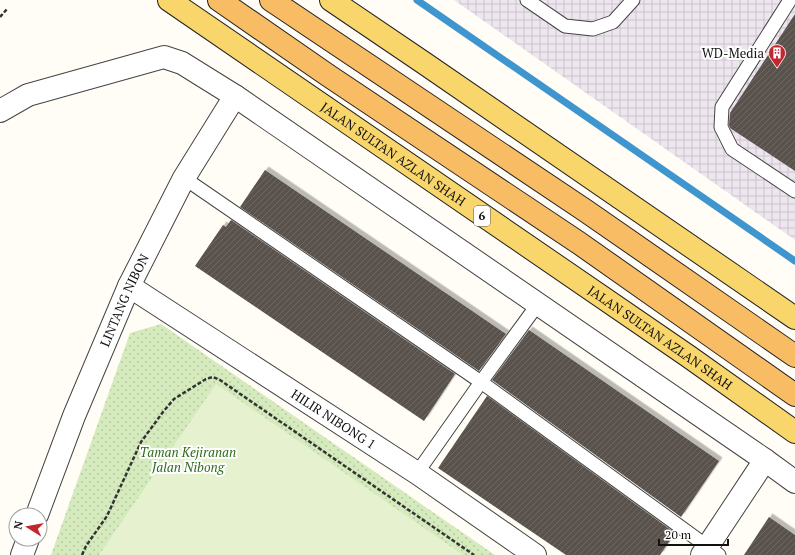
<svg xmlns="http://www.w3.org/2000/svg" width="795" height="555" font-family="'PT Serif',serif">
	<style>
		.industrial { fill: url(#industrial-grid) }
		.park { fill: url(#park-dots) }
		.pitch { fill: #e6f2cf }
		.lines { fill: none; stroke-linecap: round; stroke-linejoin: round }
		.stream { stroke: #3f96cf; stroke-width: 7 }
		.building { fill: url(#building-hatch); filter: url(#shadow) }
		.service-casing { stroke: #444; stroke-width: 15 }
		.minor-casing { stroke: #444; stroke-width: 24 }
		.primary-casing { stroke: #222; stroke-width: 24 }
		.trunk-casing { stroke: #222; stroke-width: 24 }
		.path { stroke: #333; stroke-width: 2.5; stroke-dasharray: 4 2; stroke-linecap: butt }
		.service { stroke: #fff; stroke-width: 13 }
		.minor { stroke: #fff; stroke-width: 22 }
		.primary { stroke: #f9d66b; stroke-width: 22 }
		.trunk { stroke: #f7bc64; stroke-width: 22 }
		.labels { text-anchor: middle; stroke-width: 4; stroke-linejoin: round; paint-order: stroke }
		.shield { fill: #fff; stroke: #585858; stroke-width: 1 }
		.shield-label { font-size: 12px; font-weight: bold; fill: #111 }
		.poi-label { font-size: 13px; fill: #111; stroke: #fff; text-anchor: end }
		.street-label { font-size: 13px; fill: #111; stroke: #fff }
		.park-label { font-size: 13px; font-style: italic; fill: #2f6b1f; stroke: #fff }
	</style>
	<defs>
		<pattern id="industrial-grid" width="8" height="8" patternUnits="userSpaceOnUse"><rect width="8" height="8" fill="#eee6ef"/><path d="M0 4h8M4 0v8" fill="none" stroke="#cbc4cc"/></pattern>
		<pattern id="park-dots" width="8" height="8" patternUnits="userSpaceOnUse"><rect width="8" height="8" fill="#d5ebbd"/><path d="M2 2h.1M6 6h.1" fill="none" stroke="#b6c8a1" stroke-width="1.8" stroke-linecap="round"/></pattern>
		<pattern id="building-hatch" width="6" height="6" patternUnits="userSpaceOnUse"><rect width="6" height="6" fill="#5a524d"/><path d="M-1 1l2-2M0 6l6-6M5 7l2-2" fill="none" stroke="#6d6662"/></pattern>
		<filter id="shadow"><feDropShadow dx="3.5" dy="-3.5" stdDeviation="0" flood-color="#0004"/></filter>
	</defs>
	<rect width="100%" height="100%" fill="#fffdf5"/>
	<!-- industrial -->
	<polygon class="industrial" points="454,0 795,0 795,240"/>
	<!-- park -->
	<polygon class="park" points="161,324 495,555 51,555 130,333"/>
	<!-- pitch -->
	<polygon class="pitch" points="216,384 463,555 99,555"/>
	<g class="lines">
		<!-- stream -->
		<polyline class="stream" points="417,0 795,261"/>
	</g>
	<!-- building -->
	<g class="building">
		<polygon points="795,14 795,171 730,128 729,125 730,113"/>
		<polygon points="265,170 506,334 479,371 240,207"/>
		<polygon points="231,220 455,374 424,421 195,266 223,225 226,227"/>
		<polygon points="529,330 719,461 681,517 492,380"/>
		<polygon points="487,396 675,533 660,555 566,555 438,468"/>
		<polygon points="769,517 795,535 795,555 744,555"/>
	</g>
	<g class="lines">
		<!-- service casing -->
		<g class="service-casing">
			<g id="service">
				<polyline points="527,0 565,26 593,29 613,22 633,0"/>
				<polyline points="790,0 722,107 721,127 732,149 795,191"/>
				<polyline points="184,178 481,382 719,555"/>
				<polyline points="417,473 481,382 538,304"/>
			</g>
		</g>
		<!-- minor casing -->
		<g class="minor-casing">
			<g id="minor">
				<polyline points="0,111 28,95 164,57 182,63 235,96 765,460 795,482"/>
				<path id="s1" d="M129,286L417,473L535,555"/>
				<path id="s2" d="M37,515L74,416L129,286L184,178L235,96"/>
				<polyline points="22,555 28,539"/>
				<polyline points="702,555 765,460"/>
			</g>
		</g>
		<!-- primary casing -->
		<g class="primary-casing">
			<g id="primary">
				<path id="s3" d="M169,0L688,356L795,432"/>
				<polyline points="331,0 424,63 795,318"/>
			</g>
		</g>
		<!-- trunk casing -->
		<g class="trunk-casing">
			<g id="trunk">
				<polyline points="219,0 329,76 579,243 795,395"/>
				<polyline points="271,0 586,211 795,356"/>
			</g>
		</g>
		<!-- path -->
		<g class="path">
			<polyline points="0,17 7,9"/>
			<polyline points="82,555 86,546 107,516 141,442 163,412 174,399 206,379 213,377 220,380 474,555"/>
		</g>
		<!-- service -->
		<use href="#service" class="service"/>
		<!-- minor -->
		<use href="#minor" class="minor"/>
		<!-- primary -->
		<use href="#primary" class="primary"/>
		<!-- trunk -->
		<use href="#trunk" class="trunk"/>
	</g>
	<!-- icons -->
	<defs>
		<g id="building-pin" transform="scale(0.9)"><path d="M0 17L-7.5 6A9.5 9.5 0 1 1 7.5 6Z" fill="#c4262e" stroke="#fff"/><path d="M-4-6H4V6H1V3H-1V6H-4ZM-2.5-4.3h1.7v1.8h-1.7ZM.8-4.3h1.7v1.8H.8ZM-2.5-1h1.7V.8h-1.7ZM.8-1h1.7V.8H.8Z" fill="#fff"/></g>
	</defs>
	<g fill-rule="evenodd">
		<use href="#building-pin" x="777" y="53"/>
	</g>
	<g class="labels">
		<!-- shield labels -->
		<rect class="shield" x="474" y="206" width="16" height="20" rx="3"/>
		<g class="shield-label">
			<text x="482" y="220">6</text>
		</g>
		<!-- poi labels -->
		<g class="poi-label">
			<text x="764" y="58">WD-Media</text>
		</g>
		<!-- street labels -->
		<g class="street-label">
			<text dy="5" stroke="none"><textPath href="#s3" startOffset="272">JALAN SULTAN AZLAN SHAH</textPath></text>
			<text dy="5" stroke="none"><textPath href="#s2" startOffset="232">LINTANG NIBON</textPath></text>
			<text dy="5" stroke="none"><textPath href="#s3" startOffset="596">JALAN SULTAN AZLAN SHAH</textPath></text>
			<text dy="5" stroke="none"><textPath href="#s1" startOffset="244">HILIR NIBONG 1</textPath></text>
		</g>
		<!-- park labels -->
		<g class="park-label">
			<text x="188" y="457">Taman Kejiranan<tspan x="188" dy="15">Jalan Nibong</tspan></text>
		</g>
	</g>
	<!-- north arrow -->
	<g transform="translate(28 527) rotate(281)"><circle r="19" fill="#ffffff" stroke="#a0a0a0"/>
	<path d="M0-3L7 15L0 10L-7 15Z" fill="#c4262e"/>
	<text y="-6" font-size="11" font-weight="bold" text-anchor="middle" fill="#111111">N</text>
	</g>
	<!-- scale -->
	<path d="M659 539v6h69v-6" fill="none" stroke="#111111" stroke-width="2"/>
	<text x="665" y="539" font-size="12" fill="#111111" stroke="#ffffff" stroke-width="3" paint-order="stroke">20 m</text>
</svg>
